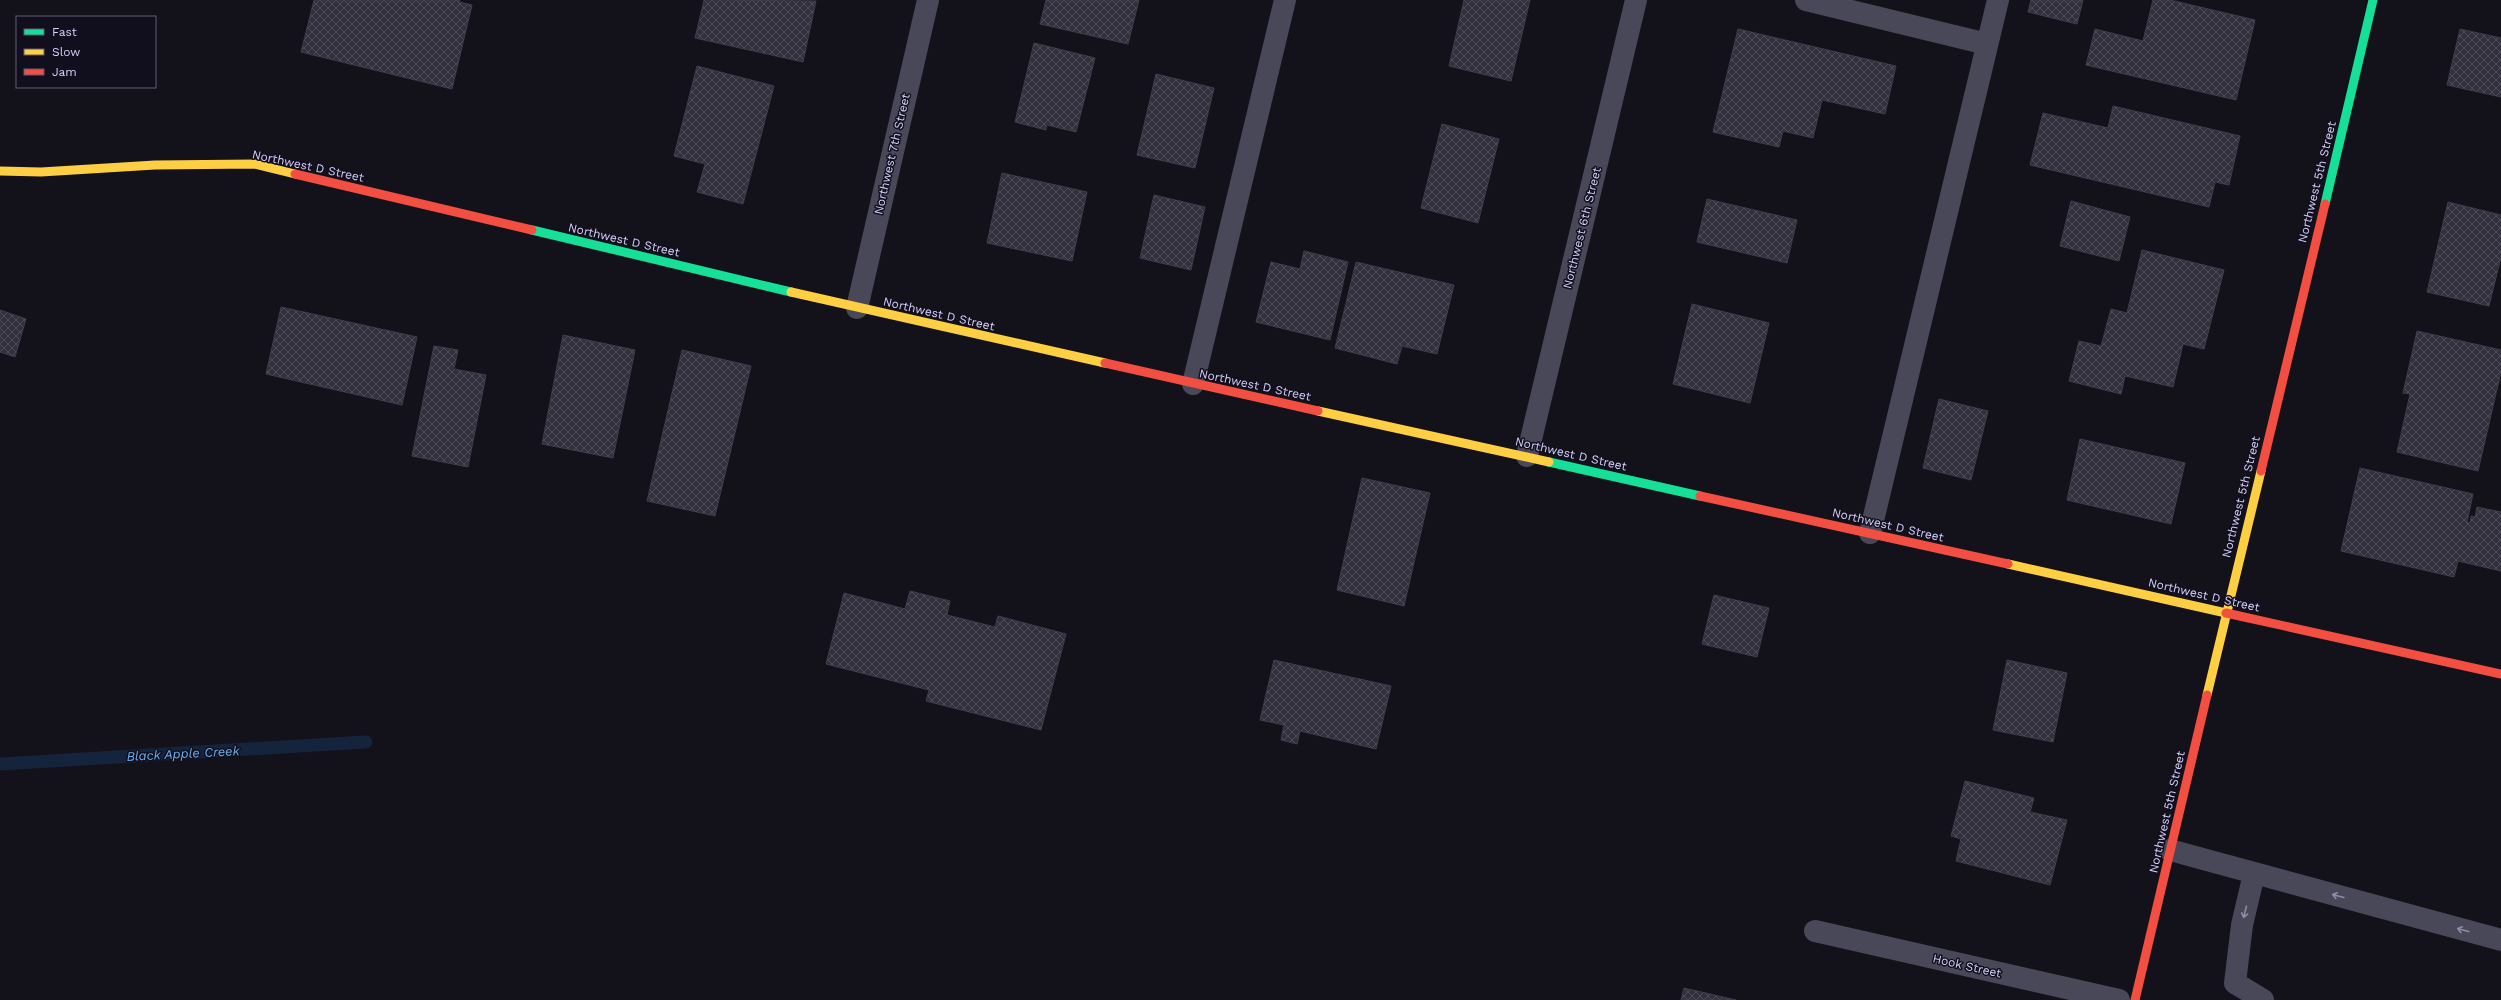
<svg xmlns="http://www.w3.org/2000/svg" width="2501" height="1000" font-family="'Work Sans',sans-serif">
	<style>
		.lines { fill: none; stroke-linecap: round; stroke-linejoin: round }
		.stream { stroke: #15243d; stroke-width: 13 }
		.building { fill: url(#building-cross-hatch); stroke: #403d4d }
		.lane { stroke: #494859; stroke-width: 22 }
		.street { stroke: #494859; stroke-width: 22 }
		.fast { stroke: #16e098; stroke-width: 9 }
		.slow { stroke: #ffcf43; stroke-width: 9 }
		.jam { stroke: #f24e42; stroke-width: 9 }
		.oneway { stroke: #908ca9 }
		.labels { text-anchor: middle; stroke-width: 3; stroke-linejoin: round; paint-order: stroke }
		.street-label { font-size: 12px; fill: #d6d1f9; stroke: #110f1d }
		.water-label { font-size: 13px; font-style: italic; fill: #6db0eb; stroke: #110f1d }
	</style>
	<defs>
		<pattern id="building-cross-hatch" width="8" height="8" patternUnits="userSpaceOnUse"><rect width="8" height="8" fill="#31303c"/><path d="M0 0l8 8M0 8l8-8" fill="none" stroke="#4e4d59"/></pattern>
	</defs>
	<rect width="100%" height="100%" fill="#13121a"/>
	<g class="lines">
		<!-- stream -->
		<polyline class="stream" points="0,764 366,742"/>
	</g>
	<!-- building -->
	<g class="building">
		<polygon points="314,0 460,0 459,2 472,5 452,89 301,52"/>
		<polygon points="704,0 816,1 803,62 695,38"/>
		<polygon points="1046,0 1139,0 1128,44 1040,24"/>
		<polygon points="1464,0 1530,0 1511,81 1449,66"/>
		<polygon points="2031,0 2083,0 2077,24 2028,12"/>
		<polygon points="2153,0 2170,0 2255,20 2236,100 2086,65 2095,29 2143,41"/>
		<polygon points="1738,29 1896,66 1885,114 1822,100 1813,138 1783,131 1779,147 1713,132"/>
		<polygon points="2460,29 2501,38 2501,97 2447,85"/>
		<polygon points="1034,43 1095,58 1076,132 1047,125 1046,130 1015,122"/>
		<polygon points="697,66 774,86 743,204 697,192 705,164 674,156"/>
		<polygon points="1156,74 1214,88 1195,168 1137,155"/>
		<polygon points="2113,106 2240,136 2229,185 2215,182 2209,207 2030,165 2043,113 2108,128"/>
		<polygon points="1442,124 1499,139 1478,223 1421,208"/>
		<polygon points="1002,173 1087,192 1072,261 987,243"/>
		<polygon points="1154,195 1205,207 1191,270 1140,258"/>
		<polygon points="1707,199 1797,220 1787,263 1697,242"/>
		<polygon points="2071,201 2130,217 2119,261 2060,246"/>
		<polygon points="2448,202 2501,215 2501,257 2489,306 2427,292"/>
		<polygon points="2142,250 2224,270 2204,349 2183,344 2173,387 2125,376 2121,394 2069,381 2079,341 2101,346 2111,309 2127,313"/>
		<polygon points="1304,251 1348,262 1330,340 1256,322 1271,262 1300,269"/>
		<polygon points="1356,262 1454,285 1437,354 1402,346 1397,364 1335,348"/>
		<polygon points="1692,304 1769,323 1750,403 1673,384"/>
		<polygon points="281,307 417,337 402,405 266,374"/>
		<polygon points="0,310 26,319 15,357 0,352"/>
		<polygon points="2417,331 2501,350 2501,372 2478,471 2397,452 2410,394 2403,393"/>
		<polygon points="563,335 635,350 613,458 542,444"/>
		<polygon points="434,346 458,350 454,369 486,375 468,467 412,456"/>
		<polygon points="682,350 751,366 715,516 647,501"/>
		<polygon points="1939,399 1988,411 1971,480 1923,468"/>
		<polygon points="2080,439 2185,463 2171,524 2067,500"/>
		<polygon points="2360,468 2473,494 2467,522 2470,523 2471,516 2475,517 2477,507 2501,512 2501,571 2458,561 2454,577 2341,551"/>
		<polygon points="1362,478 1430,493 1404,606 1337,590"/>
		<polygon points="910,591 950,601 947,615 995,627 998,616 1066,634 1041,730 926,701 929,690 826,664 844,593 905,609"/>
		<polygon points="1714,595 1769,608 1757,657 1702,644"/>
		<polygon points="1274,660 1391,686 1376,749 1300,731 1297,744 1281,740 1284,725 1260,720"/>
		<polygon points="2007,660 2067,673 2053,742 1993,730"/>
		<polygon points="1965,781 2034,798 2030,812 2067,820 2050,885 1956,861 1961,839 1951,836"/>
		<polygon points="1684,988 1736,1000 1681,1000"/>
	</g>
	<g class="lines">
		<!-- lane -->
		<g class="lane">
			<polyline points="1806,0 1987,44"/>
			<polyline points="1193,384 1285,0"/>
			<polyline points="1870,533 1998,0"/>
			<polyline points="2170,850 2501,940"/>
			<polyline points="2254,874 2242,925 2235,983 2263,1000"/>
		</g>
		<!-- street -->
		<g class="street">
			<polyline points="857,308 928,0"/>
			<polyline points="1527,456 1636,0"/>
			<polyline points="1815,931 2119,1000"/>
		</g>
		<!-- fast -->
		<g class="fast">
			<polyline points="2325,204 2373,0"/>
			<polyline points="532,230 791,292"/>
			<polyline points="1549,462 1700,496"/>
		</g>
		<!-- slow -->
		<g class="slow">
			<polyline points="0,171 41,172 155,165 255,164 295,174"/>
			<polyline points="791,292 1105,363"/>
			<polyline points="1318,411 1549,462"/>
			<polyline points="2008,564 2226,613"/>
			<polyline points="2207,695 2261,471"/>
		</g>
		<!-- jam -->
		<g class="jam">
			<polyline points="295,174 532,230"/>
			<polyline points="1105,363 1318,411"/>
			<polyline points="2261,471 2325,204"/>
			<polyline points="1700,496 2008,564"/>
			<polyline points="2226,613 2501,674"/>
			<polyline points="2135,1000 2207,695"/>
		</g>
	</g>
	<!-- one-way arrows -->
	<defs><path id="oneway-shaft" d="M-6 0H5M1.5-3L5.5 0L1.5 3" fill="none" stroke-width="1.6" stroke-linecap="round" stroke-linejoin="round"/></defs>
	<g class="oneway">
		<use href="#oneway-shaft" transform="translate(2338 896) rotate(-165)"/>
		<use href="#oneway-shaft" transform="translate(2245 912) rotate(104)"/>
		<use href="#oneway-shaft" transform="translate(2463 930) rotate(-165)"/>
	</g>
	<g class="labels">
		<!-- street labels -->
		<g class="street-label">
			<text transform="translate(892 154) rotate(-77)" y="4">Northwest 7th Street</text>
			<text transform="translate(308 166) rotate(12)" y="4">Northwest D Street</text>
			<text transform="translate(2317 182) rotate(-76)" y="4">Northwest 5th Street</text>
			<text transform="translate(1582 228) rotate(-76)" y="4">Northwest 6th Street</text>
			<text transform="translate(624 240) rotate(13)" y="4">Northwest D Street</text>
			<text transform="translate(939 314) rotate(13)" y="4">Northwest D Street</text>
			<text transform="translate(1255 385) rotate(12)" y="4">Northwest D Street</text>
			<text transform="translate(1571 454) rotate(13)" y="4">Northwest D Street</text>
			<text transform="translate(2241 497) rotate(-76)" y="4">Northwest 5th Street</text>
			<text transform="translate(1888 525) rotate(13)" y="4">Northwest D Street</text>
			<text transform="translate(2204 595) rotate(13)" y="4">Northwest D Street</text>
			<text transform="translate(2167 812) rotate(-77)" y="4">Northwest 5th Street</text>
			<text transform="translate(1967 966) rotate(13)" y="4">Hook Street</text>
		</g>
		<!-- water labels -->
		<g class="water-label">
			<text transform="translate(183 753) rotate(-3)" y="5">Black Apple Creek</text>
		</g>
	</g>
	<!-- legend -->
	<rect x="16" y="16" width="140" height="72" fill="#110f1d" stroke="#605d75"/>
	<rect x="24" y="29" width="20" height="6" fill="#16e098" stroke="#605d75"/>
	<text x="52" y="36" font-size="12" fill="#d6d1f9">Fast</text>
	<rect x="24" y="49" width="20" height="6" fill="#ffcf43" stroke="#605d75"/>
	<text x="52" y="56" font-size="12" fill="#d6d1f9">Slow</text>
	<rect x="24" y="69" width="20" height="6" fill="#f24e42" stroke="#605d75"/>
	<text x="52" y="76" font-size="12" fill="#d6d1f9">Jam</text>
</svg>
